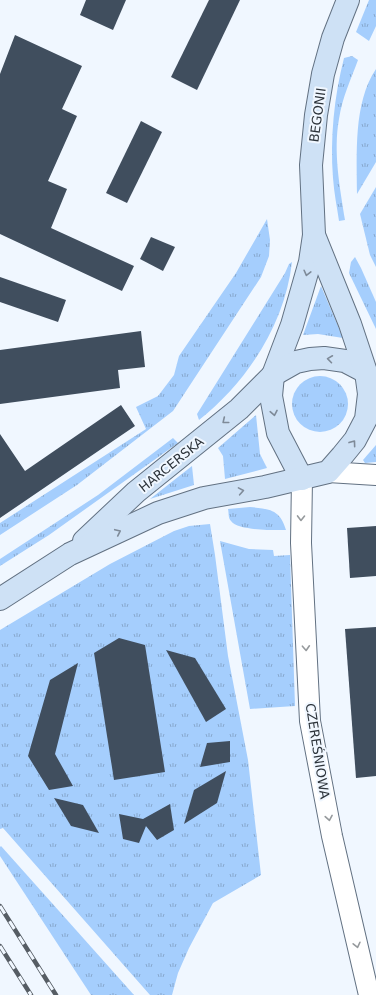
<svg xmlns="http://www.w3.org/2000/svg" width="376" height="995" font-family="'DejaVu Sans',sans-serif">
	<style>
		.grass { fill: url(#grass-tufts) }
		.building { fill: #404e5e }
		.lines { fill: none; stroke-linecap: round; stroke-linejoin: round }
		.street-casing { stroke: #627182; stroke-width: 22 }
		.secondary-casing { stroke: #627182; stroke-width: 24 }
		.street { stroke: #fff; stroke-width: 20 }
		.secondary { stroke: #cee1f5; stroke-width: 22 }
		.rail-casing { stroke: #565d64; stroke-width: 4.5 }
		.rail { stroke: #f0f7ff; stroke-width: 3; stroke-dasharray: 9; stroke-linecap: butt }
		.oneway { stroke: #7e8a98 }
		.oneway2 { stroke: #969a9d }
		.labels { text-anchor: middle; stroke-width: 4; stroke-linejoin: round; paint-order: stroke }
		.street-label { font-size: 13px; fill: #2d343b; stroke: #f0f7ff }
	</style>
	<defs>
		<pattern id="grass-tufts" width="24" height="20" patternUnits="userSpaceOnUse"><rect width="24" height="20" fill="#a5cefd"/><path d="M3 7l-1-3M5 7V3M7 7l1-3M15 17l-1-3M17 17v-4M19 17l1-3" fill="none" stroke="#87a8ce"/></pattern>
	</defs>
	<rect width="100%" height="100%" fill="#f0f7ff"/>
	<!-- grass -->
	<g class="grass">
		<polygon points="369,0 376,0 376,26 369,41 356,32"/>
		<path d="M352,56L358,60C351,79 342,98 339,119C333,152 340,188 345,220L339,221C337,207 334,193 333,178C330,138 334,97 344,58Z"/>
		<path d="M376,69V162L357,194C357,155 353,103 376,69Z"/>
		<polygon points="376,187 376,267 370,255 360,214"/>
		<polygon points="267,219 270,240 269,256 261,277 173,411 77,485 0,535 0,523 146,429 136,407 158,396 174,375 179,356 236,273"/>
		<polygon points="355,257 361,268 376,302 376,329 349,273 351,262"/>
		<path d="M292,262C285,324 247,382 199,420L197,414L285,273L289,264Z"/>
		<polygon points="321,286 343,338 318,334 303,335"/>
		<circle cx="320" cy="404" r="28"/>
		<polygon points="256,415 260,454 267,468 225,479 223,456 218,448"/>
		<polygon points="173,438 178,443 49,535 0,566 0,559 98,495"/>
		<polygon points="376,445 376,462 365,463 363,460"/>
		<polygon points="192,466 194,485 150,499"/>
		<path d="M250,507C269,509 280,509 286,530C275,530 238,531 231,521C228,518 229,513 228,509Z"/>
		<polygon points="210,524 215,555 228,656 248,760 261,875 213,903 189,948 178,973 172,995 150,995 3,828 0,829 0,630 110,564 174,531 189,526"/>
		<polygon points="220,541 249,549 273,550 274,556 290,555 295,706 250,709"/>
		<polygon points="1,846 134,995 91,995 0,856 0,847"/>
	</g>
	<!-- building -->
	<g class="building">
		<polygon points="86,0 126,0 113,30 80,15"/>
		<polygon points="209,0 240,0 197,90 171,77"/>
		<polygon points="15,35 82,66 62,109 77,116 48,181 67,189 51,228 134,266 122,291 0,234 0,74"/>
		<polygon points="141,121 162,132 127,203 106,193"/>
		<polygon points="151,237 175,247 163,271 140,259"/>
		<polygon points="0,277 66,300 58,322 0,302"/>
		<polygon points="141,331 145,367 118,370 120,388 0,404 0,350"/>
		<polygon points="121,405 135,426 0,518 0,434 25,471"/>
		<polygon points="376,526 376,576 350,578 347,528"/>
		<polygon points="376,627 376,776 356,778 345,629"/>
		<polygon points="119,638 145,645 165,772 114,780 94,653"/>
		<polygon points="166,650 195,658 226,709 206,722"/>
		<polygon points="78,663 55,754 73,786 49,790 28,756 50,680"/>
		<polygon points="230,741 230,762 200,767 207,743"/>
		<polygon points="226,771 217,803 184,824 194,790"/>
		<polygon points="54,798 83,805 99,833 71,826"/>
		<polygon points="170,804 174,830 157,840 146,826 139,843 123,839 119,814 143,819"/>
	</g>
	<g class="lines">
		<!-- street casing -->
		<g class="street-casing">
			<g id="street">
				<polyline points="328,472 376,475"/>
				<polyline points="302,479 301,543 310,721 332,836 369,995"/>
			</g>
		</g>
		<!-- secondary casing -->
		<g class="secondary-casing">
			<g id="secondary">
				<polyline points="302,479 278,433 271,396 273,375 292,325 310,262 314,235 311,165 316,115 323,74 333,38 348,0"/>
				<polyline points="84,541 136,492 239,409 273,375 296,362 310,359 324,358 345,361 366,372"/>
				<polyline points="0,599 70,554 158,513 204,498 265,487 328,472 342,456 355,440 366,419 369,394 366,372 350,324 314,235"/>
			</g>
		</g>
		<!-- street -->
		<use href="#street" class="street"/>
		<!-- secondary -->
		<use href="#secondary" class="secondary"/>
		<!-- rail casing -->
		<g class="rail-casing">
			<g id="rail">
				<polyline points="0,906 56,995"/>
				<polyline points="0,946 31,995"/>
			</g>
		</g>
		<!-- rail -->
		<use href="#rail" class="rail"/>
	</g>
	<!-- one-way arrows -->
	<defs><path id="oneway-chevron" d="M-2-3.5L2.5 0L-2 3.5" fill="none" stroke-width="1.6" stroke-linecap="round" stroke-linejoin="round"/></defs>
	<g class="oneway">
		<use href="#oneway-chevron" transform="translate(307 273) rotate(104)"/>
		<use href="#oneway-chevron" transform="translate(330 359) rotate(-172)"/>
		<use href="#oneway-chevron" transform="translate(274 413) rotate(79)"/>
		<use href="#oneway-chevron" transform="translate(225 421) rotate(141)"/>
		<use href="#oneway-chevron" transform="translate(353 443) rotate(-54)"/>
		<use href="#oneway-chevron" transform="translate(241 491) rotate(-10)"/>
		<use href="#oneway-chevron" transform="translate(118 532) rotate(-25)"/>
	</g>
	<g class="oneway2">
		<use href="#oneway-chevron" transform="translate(301 518) rotate(91)"/>
		<use href="#oneway-chevron" transform="translate(306 648) rotate(87)"/>
		<use href="#oneway-chevron" transform="translate(329 818) rotate(80)"/>
		<use href="#oneway-chevron" transform="translate(357 945) rotate(77)"/>
	</g>
	<g class="labels">
		<!-- street labels -->
		<g class="street-label">
			<text transform="translate(317 115) rotate(-82)" y="5">BEGONII</text>
			<text transform="translate(171 464) rotate(-39)" y="5">HARCERSKA</text>
			<text transform="translate(318 751) rotate(81)" y="5">CZEREŚNIOWA</text>
		</g>
	</g>
</svg>
